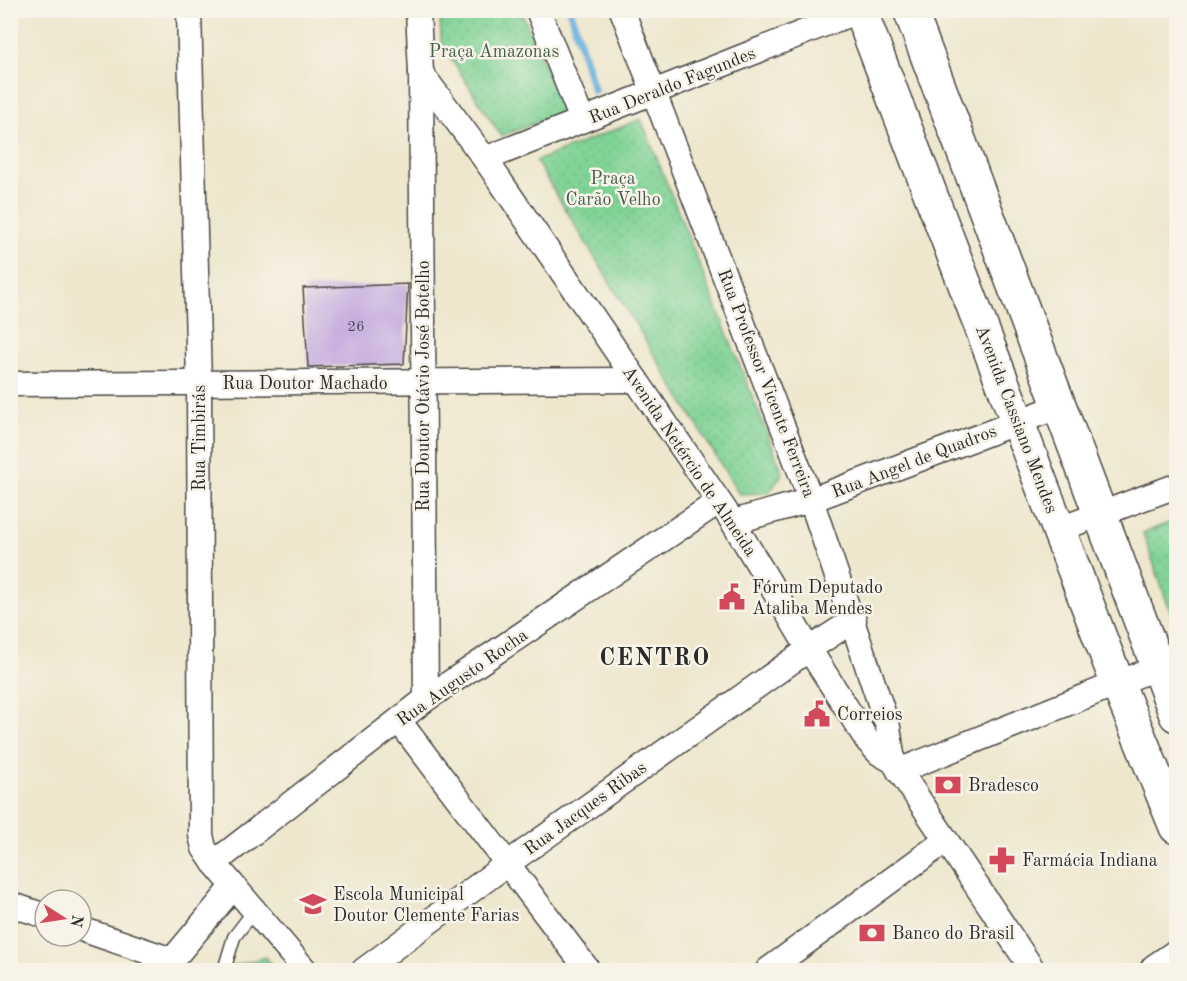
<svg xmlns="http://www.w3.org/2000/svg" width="1187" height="981" font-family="'Old Standard TT',serif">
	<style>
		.park { fill: url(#park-dots); stroke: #567f60; stroke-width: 1.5 }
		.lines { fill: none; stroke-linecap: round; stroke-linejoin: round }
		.stream { stroke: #65b0dd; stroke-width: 8 }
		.building { fill: #c2a7de }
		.lane-casing { stroke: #484743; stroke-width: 15 }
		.street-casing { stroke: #484743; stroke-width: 27 }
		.secondary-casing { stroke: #484743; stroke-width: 36 }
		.lane { stroke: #fff; stroke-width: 12 }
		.street { stroke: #fff; stroke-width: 24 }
		.secondary { stroke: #fff; stroke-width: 33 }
		.labels { text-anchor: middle; stroke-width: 5; stroke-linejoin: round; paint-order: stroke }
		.number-label { font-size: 15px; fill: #514a58 }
		.park-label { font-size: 18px; fill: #445d4b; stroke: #f7f3e8 }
		.street-label { font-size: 18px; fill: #2b2b2b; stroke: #f7f3e8 }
		.poi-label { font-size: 18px; fill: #2b2b2b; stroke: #f7f3e8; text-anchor: start }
		.district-label { font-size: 24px; font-weight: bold; letter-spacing: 1.5px; fill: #2b2b2b; stroke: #f7f3e8 }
	</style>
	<defs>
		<pattern id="park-dots" width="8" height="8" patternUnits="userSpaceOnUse" patternTransform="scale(1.5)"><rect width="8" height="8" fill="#80d396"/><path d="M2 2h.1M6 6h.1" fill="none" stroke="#6fb581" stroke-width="1.8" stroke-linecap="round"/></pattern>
	</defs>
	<rect width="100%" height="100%" fill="#f7f3e8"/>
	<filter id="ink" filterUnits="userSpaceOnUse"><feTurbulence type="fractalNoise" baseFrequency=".0167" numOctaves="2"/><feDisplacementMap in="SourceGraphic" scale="12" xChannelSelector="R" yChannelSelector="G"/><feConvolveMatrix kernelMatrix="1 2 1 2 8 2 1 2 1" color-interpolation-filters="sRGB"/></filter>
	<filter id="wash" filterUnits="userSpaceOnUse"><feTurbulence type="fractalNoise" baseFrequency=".008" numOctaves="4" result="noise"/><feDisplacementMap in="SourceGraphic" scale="24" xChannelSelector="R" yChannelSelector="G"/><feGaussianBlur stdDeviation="1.35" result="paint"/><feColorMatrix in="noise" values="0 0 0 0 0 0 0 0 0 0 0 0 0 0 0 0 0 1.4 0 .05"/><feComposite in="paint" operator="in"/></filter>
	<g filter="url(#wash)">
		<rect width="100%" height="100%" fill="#eee7cd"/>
		<!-- park -->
		<g class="park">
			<polygon points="440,11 521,11 565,112 501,136 441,43"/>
			<polygon points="641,119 783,473 769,493 739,494 536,161"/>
			<polygon points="1176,520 1176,628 1143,533"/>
			<polygon points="265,957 277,970 219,970"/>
		</g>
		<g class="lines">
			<!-- stream -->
			<polyline class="stream" points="570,10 594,90"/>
		</g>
		<g id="blocks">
			<!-- building -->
			<polygon class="building" points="408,284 404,364 308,367 303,288"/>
		</g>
	</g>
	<g filter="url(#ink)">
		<use href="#blocks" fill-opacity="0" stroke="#484743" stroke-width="1.5"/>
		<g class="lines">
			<!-- lane casing -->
			<g class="lane-casing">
				<polyline id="lane" points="224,970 234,937 254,911"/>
			</g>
			<!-- street casing -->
			<g class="street-casing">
				<g id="street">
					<polyline points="189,10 199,382 201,835 204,848 214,863 305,970"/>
					<polyline points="418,10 421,73 426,699"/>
					<polyline points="538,10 582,120"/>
					<polyline points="622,10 811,500 888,727 893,761"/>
					<polyline points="421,73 485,159 733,522 809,649 867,740 879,753 893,761 1033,970"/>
					<polyline points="485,159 860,10"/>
					<polyline points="10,384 636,380"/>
					<polyline points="733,522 811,500 1060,406"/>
					<polyline points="1060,529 1176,486"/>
					<polyline points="399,721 588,970"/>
					<polyline points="899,771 1158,667"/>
					<polyline points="214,863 426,699 718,502"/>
					<polyline points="10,904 45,916"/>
					<polyline points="81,929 172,960"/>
					<polyline points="164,970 233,887"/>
					<polyline points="364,970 507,864 809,649 854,620"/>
					<polyline points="768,970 945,841"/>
				</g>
			</g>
			<!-- secondary casing -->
			<g class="secondary-casing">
				<g id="secondary">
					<polyline points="860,10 1117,682 1176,827"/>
					<polyline points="910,10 1176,715"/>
					<polyline points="1157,970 1176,957"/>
				</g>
			</g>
			<!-- lane -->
			<use href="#lane" class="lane"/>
			<!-- street -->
			<use href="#street" class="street"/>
			<!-- secondary -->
			<use href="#secondary" class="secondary"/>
		</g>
	</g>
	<!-- icons -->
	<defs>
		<g id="civic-bare" transform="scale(2.07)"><path d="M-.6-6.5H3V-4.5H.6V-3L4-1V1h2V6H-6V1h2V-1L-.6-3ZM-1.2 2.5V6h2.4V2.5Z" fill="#d1495b" stroke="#f7f3e8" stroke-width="2.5" paint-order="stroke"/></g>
		<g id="bank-bare" transform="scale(2.07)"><path d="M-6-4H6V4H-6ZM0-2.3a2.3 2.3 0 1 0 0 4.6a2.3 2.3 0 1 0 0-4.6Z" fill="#d1495b" stroke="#f7f3e8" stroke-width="2.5" paint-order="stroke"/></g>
		<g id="pharmacy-bare" transform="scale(2.07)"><path d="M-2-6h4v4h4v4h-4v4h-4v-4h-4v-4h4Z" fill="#d1495b" stroke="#f7f3e8" stroke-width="2.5" paint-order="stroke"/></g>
		<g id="school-bare" transform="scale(2.07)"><path d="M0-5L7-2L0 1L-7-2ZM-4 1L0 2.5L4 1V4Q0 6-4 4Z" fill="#d1495b" stroke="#f7f3e8" stroke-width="2.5" paint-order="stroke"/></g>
	</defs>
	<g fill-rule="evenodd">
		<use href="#civic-bare" x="732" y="597"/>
		<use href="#civic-bare" x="817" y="714"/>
		<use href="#bank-bare" x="948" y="785"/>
		<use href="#pharmacy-bare" x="1002" y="860"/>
		<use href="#school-bare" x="313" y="904"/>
		<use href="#bank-bare" x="872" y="933"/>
	</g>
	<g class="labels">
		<!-- number labels -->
		<g class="number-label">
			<text x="356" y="331">26</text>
		</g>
		<!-- park labels -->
		<g class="park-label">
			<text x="494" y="57">Praça Amazonas</text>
			<text x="613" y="184">Praça<tspan x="613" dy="21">Carão Velho</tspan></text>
		</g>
		<!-- street labels -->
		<g class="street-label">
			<text transform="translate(672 85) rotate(-22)" y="6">Rua Deraldo Fagundes</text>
			<text x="305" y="389">Rua Doutor Machado</text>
			<text transform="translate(767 383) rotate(69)" y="6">Rua Professor Vicente Ferreira</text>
			<text transform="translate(423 386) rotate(-90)" y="6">Rua Doutor Otávio José Botelho</text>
			<text transform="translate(1017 419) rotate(69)" y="6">Avenida Cassiano Mendes</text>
			<text transform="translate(199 438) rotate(-90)" y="6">Rua Timbirás</text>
			<text transform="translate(690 461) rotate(56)" y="6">Avenida Netércio de Almeida</text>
			<text transform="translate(914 461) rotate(-21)" y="6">Rua Angel de Quadros</text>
			<text transform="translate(462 677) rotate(-35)" y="6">Rua Augusto Rocha</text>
			<text transform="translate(585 808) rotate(-36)" y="6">Rua Jacques Ribas</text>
		</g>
		<!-- poi labels -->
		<g class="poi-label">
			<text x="752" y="593">Fórum Deputado<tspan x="752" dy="21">Ataliba Mendes</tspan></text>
			<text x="837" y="720">Correios</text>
			<text x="968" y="791">Bradesco</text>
			<text x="1022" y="866">Farmácia Indiana</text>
			<text x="333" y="900">Escola Municipal<tspan x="333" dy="21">Doutor Clemente Farias</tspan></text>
			<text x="892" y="939">Banco do Brasil</text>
		</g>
		<!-- district labels -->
		<g class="district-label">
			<text x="655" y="665">CENTRO</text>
		</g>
	</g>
	<!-- margin -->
	<rect width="1187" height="981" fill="none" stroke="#f7f3e8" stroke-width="36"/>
	<!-- north arrow -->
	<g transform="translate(63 918) rotate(102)"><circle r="28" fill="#f7f3e8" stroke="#a5a39c" stroke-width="1.5"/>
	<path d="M0-4.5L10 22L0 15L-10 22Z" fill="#d1495b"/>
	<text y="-9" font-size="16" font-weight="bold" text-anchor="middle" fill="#2b2b2b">N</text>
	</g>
</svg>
